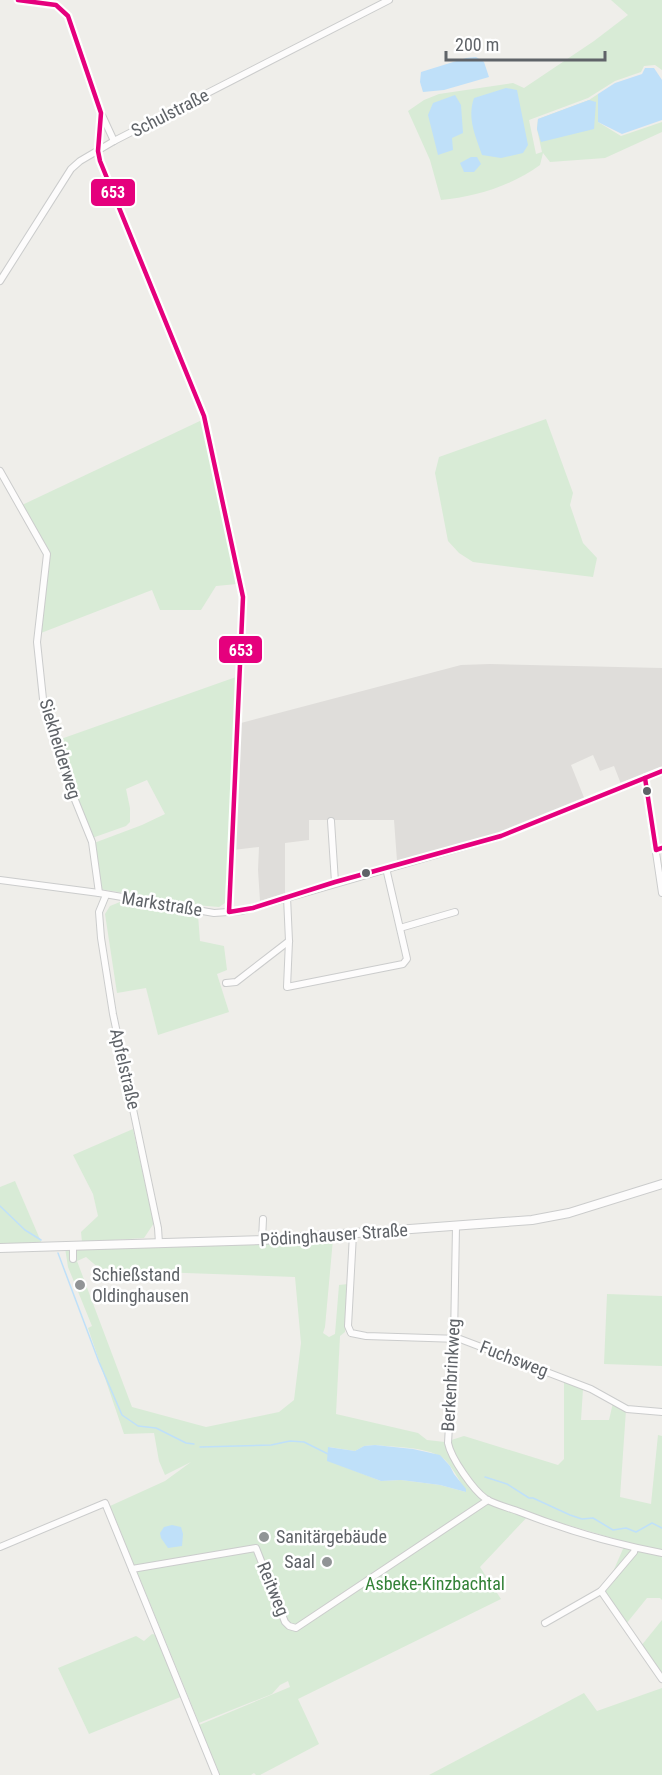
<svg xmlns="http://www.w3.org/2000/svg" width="662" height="1775" font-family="'Roboto Condensed',sans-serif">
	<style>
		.industrial { fill: #dfddda }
		.green { fill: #d8ebd6; fill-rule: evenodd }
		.water { fill: #bfe0f9 }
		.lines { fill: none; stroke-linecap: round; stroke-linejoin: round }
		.stream { stroke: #bfe0f9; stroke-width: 1.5 }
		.minor-casing { stroke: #cbcccc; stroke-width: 8 }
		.tertiary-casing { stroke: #cbcccc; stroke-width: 10 }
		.minor { stroke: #fdfcfc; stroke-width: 6 }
		.tertiary { stroke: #fdfcfc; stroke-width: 8 }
		.bus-1-casing { stroke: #fff; stroke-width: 9 }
		.bus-1 { stroke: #e5007d; stroke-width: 4.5 }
		.bus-dot { fill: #5f6368; stroke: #fff; stroke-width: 2 }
		.poi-dot { fill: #919496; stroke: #fff; stroke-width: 2 }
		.labels { text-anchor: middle; stroke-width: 5; stroke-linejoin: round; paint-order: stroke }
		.street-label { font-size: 18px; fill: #5f6368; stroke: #fff }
		.poi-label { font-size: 18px; fill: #5f6368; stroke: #fff; text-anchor: start }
		.park-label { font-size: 18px; fill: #348238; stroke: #fff }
		.line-badge { stroke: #fff; stroke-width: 2 }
		.badge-label { font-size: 16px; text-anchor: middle; font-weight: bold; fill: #fff }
	</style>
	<rect width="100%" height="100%" fill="#efeeea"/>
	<!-- industrial -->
	<polygon class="industrial" points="490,664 662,668 662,767 621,784 614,766 600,771 593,755 571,765 585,800 485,838 397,861 394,820 309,820 309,840 285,843 285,893 260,901 258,870 259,847 233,850 241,723 461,665"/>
	<!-- green -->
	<g class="green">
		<path d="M611,0H662V70L655,65L644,66L641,72L615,81L588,98L529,120L536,154L542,152L537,129L538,119L589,100L598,94V122L621,136L662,122V132L605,158L550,162L543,153L540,165C511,186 475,197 441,200L430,160L408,111L424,100L439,94L513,83L524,88L594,41L628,15Z"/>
		<polygon points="546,419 573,493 570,505 583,543 597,558 593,577 473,562 459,553 448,541 435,473 439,457"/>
		<polygon points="202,420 237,584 216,586 201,610 160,610 152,590 41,633 50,556 48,548 22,505"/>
		<polygon points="236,677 225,903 219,907 195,905 100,889 94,843 142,825 165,814 147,780 126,789 130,808 130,822 126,826 92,838 75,794 58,740"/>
		<polygon points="120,902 166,912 198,915 200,941 224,946 227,970 217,974 229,1012 158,1035 146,988 117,993 105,914 110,906"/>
		<polygon points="133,1129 154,1223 144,1238 82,1242 81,1232 98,1216 93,1194 73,1155"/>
		<polygon points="15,1181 42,1244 0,1245 0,1187"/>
		<path d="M333,1239L325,1327L323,1333L329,1337L335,1334L339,1285L348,1284L345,1332L340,1336L336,1414L418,1433L427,1440L445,1442L464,1436L558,1465L564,1459V1382L583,1389L581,1420H609L613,1403L626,1410L620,1497L651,1504L658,1435L662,1436V1600L660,1598H647L626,1624L605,1592L616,1579L612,1574L626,1542L530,1514L480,1567L501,1599L298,1699L319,1744L260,1775H256L254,1773L251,1775H220L199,1725L290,1687L288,1681L280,1685L272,1694L199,1723L110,1506L165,1481L191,1462L165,1475L159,1461L154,1433L124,1434L88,1328L92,1326L68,1267L65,1248ZM86,1257L101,1270L295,1277L301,1343L294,1400L279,1412L206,1427L132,1407L77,1261ZM375,1445C394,1447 426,1447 441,1457C450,1462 461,1483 466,1492L440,1485L401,1480L381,1481L345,1467L329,1447L355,1451L364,1446Z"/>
		<polygon points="607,1294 662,1296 662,1366 604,1364"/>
		<polygon points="662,1620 662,1676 641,1646"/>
		<polygon points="152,1634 157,1635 183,1696 89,1734 58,1668 136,1636 144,1641"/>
		<polygon points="662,1688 662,1775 429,1775 584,1693 597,1711"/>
	</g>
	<!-- water -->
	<g class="water">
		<polygon points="476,57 484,62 489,77 444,90 423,92 420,82 421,72 466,58"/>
		<polygon points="645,68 654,68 662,80 662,120 622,134 598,122 598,94 615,83 642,74"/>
		<path d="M506,88L517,90L528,145L523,153L501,158L482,155C475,135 467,118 474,98Z"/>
		<polygon points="455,95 461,105 463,133 452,138 453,150 438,155 428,115 433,103"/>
		<polygon points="589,100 596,102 594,129 541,142 537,129 538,119"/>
		<polygon points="471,157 477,157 481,164 474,172 464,172 460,163"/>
		<polygon points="375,1445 413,1449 440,1455 450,1466 454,1474 466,1489 466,1492 440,1485 401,1480 381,1481 327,1461 328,1447 355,1451 364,1446"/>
		<polygon points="172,1525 181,1527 183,1534 182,1546 168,1548 161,1538 160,1533 164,1527"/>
	</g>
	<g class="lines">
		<!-- stream -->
		<g class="stream">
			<polyline points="0,1206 25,1230 41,1240"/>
			<polyline points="58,1253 99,1362 122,1415 138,1426 156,1428 186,1443 194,1444"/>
			<polyline points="200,1447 271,1445 290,1441 304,1442 328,1454"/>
			<polyline points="485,1477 507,1484 529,1498 533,1498 570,1515 582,1519 593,1518 613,1530 626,1528 636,1532 652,1523 662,1528"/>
		</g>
		<!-- minor casing -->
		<g class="minor-casing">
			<g id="minor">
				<polyline points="18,0 56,5 68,16 101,113 114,141"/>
				<polyline points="101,113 98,151 100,161 204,416 243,597 229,912"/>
				<polyline points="0,281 71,169 80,161 114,141 389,0"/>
				<polyline points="0,471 47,554 37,642 43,699 50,727 73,795 92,842 99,893"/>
				<polyline points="645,778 662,893"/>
				<polyline points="331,821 335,882"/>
				<polyline points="0,880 99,893 214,913 242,911 501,836 662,771"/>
				<polyline points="106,895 99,912 101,938 113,1014 158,1228 159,1243"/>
				<polyline points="287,897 289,941 287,987 403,964 407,959 386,868"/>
				<polyline points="400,928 455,912"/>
				<polyline points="226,983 236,982 289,941"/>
				<path d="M456,1226L454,1339L448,1443C451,1458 473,1490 486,1499C496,1505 510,1508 520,1512C566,1530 614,1544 662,1553"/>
				<polyline points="353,1234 348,1326 351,1333 366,1336 460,1339 591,1389 627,1409 662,1412"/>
				<polyline points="262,1240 263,1219"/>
				<polyline points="73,1245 73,1259"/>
				<polyline points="0,1547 105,1503 216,1775"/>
				<polyline points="132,1569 256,1548 285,1622 289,1626 296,1628 488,1500"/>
				<polyline points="601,1591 662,1679"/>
				<polyline points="545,1623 601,1591 634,1552 635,1548"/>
			</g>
		</g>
		<!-- tertiary casing -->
		<g class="tertiary-casing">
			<polyline id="tertiary" points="0,1248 262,1240 532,1220 569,1213 662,1184"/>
		</g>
		<!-- minor -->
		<use href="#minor" class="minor"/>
		<!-- tertiary -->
		<use href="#tertiary" class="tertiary"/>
		<!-- bus-1 casing -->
		<g class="bus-1-casing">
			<g id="bus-1">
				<polyline points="18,0 56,5 68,16 101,113 98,151 100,161 204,416 243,597 229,912 253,908 335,882 501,836 662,771"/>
				<polyline points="645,778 656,850 662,848"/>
			</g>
		</g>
		<!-- bus-1 -->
		<use href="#bus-1" class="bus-1"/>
	</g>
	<!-- markers -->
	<g class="bus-dot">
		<circle cx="647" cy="791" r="5"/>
		<circle cx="366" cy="873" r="5"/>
	</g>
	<g class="poi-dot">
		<circle cx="80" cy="1285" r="6"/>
		<circle cx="264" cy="1537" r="6"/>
		<circle cx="327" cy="1562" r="6"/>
	</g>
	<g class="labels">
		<!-- street labels -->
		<g class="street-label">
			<text transform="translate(170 113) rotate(-27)" y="6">Schulstraße</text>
			<text transform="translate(60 749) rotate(73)" y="6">Siekheiderweg</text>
			<text transform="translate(162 904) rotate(9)" y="6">Markstraße</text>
			<text transform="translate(125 1069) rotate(77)" y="6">Apfelstraße</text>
			<text transform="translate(334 1235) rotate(-4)" y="6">Pödinghauser Straße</text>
			<text transform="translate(514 1359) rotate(21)" y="6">Fuchsweg</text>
			<text transform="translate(451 1375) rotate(-87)" y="6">Berkenbrinkweg</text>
			<text transform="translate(273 1589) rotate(68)" y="6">Reitweg</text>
		</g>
		<!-- poi labels -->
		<g class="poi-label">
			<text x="92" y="1281">Schießstand<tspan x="92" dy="21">Oldinghausen</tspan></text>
			<text x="276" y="1543">Sanitärgebäude</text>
			<text x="315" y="1568" text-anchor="end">Saal</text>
		</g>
		<!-- park labels -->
		<g class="park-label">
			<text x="435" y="1590">Asbeke-Kinzbachtal</text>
		</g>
	</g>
	<g class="line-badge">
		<rect x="90" y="178" width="46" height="29" rx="6" fill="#e5007d"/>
		<rect x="218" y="635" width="45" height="29" rx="6" fill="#e5007d"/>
	</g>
	<g class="badge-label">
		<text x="113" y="198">653</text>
		<text x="241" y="656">653</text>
	</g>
	<!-- scale -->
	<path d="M446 51v9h159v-9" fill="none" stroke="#5f6368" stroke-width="3"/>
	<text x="455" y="51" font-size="18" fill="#5f6368" stroke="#ffffff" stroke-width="4.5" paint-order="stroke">200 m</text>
</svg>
